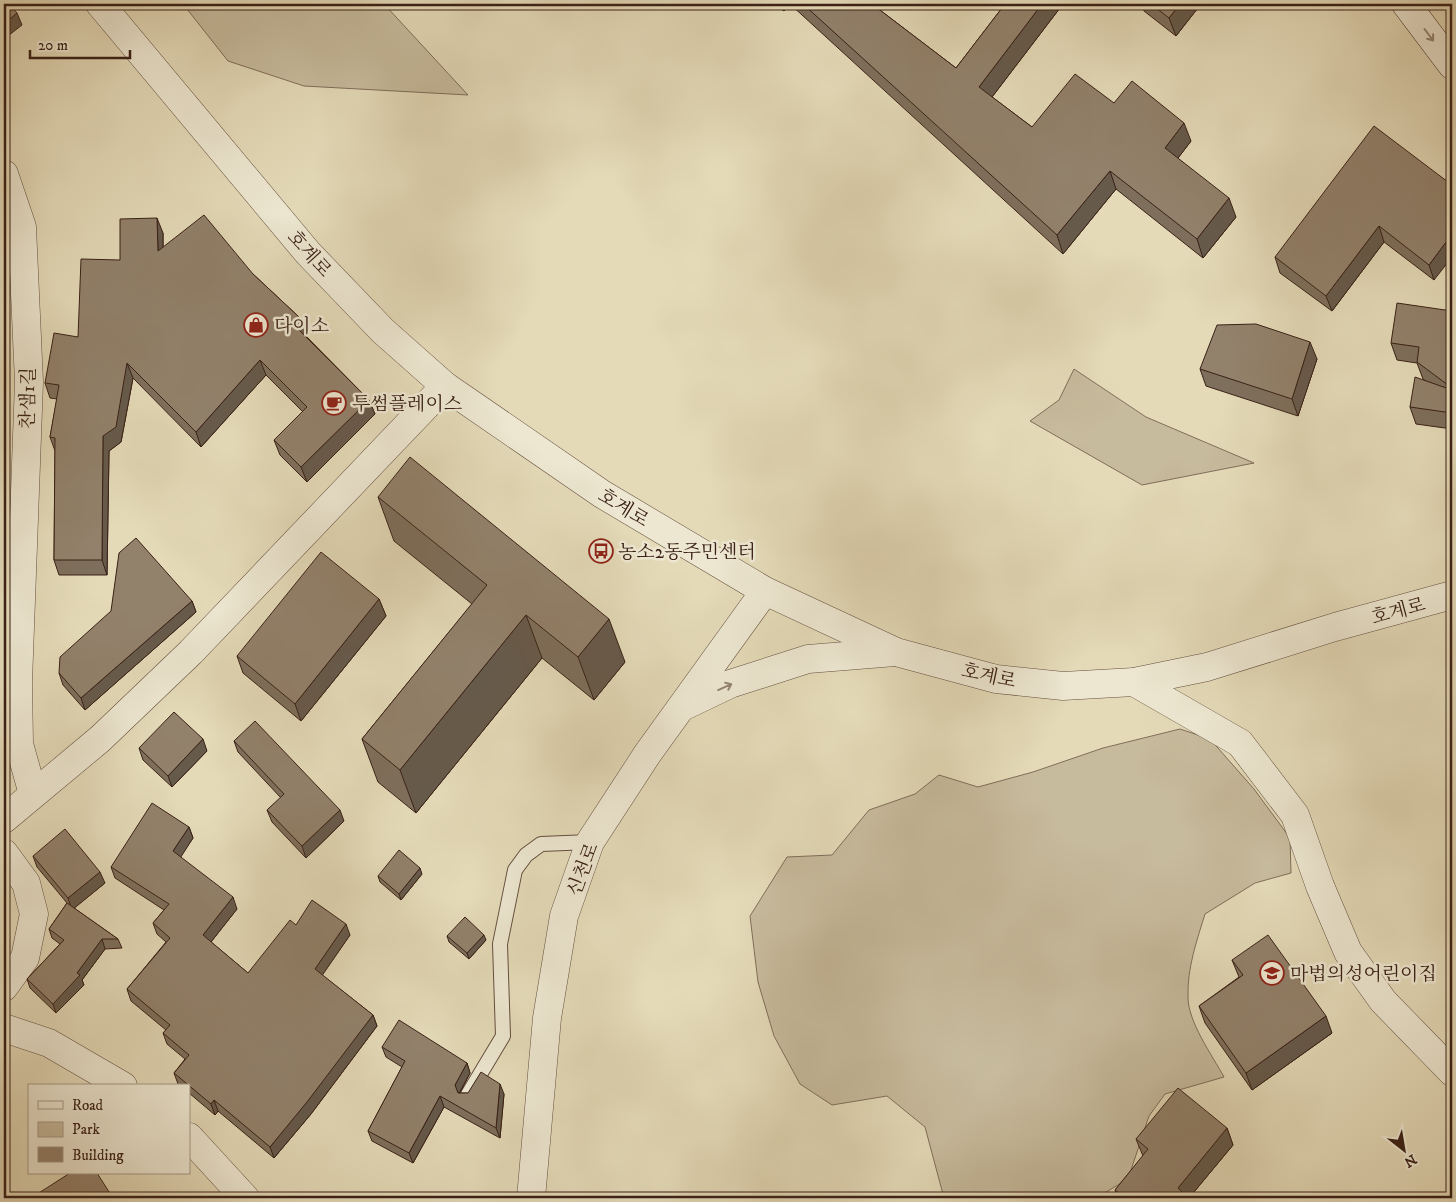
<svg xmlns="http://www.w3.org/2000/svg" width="1456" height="1202" font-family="'IM FELL DW Pica','Noto Serif KR',serif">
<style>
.green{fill:#c7bb9d;stroke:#806e5a}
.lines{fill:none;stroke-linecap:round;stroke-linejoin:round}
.service-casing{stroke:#644f3f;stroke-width:16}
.minor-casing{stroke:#644f3f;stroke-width:29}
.tertiary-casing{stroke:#644f3f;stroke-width:29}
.secondary-casing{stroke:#3a2117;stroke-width:29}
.service{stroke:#ede7d1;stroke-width:14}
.minor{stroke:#ede7d1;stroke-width:28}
.tertiary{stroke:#ede7d1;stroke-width:28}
.secondary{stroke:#ede7d1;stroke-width:28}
.wall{fill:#7e6f5c;stroke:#3a2117}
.shaded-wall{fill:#665a4b;stroke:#3a2117}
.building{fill:#92816b;stroke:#3a2117}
.oneway{stroke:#948474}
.labels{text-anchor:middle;stroke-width:5;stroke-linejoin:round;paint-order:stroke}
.street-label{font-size:19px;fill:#3a2117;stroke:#ede7d1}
.poi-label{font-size:19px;fill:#3a2117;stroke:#ede7d1;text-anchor:start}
</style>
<rect width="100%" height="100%" fill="#e4dab8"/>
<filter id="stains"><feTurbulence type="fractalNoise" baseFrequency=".004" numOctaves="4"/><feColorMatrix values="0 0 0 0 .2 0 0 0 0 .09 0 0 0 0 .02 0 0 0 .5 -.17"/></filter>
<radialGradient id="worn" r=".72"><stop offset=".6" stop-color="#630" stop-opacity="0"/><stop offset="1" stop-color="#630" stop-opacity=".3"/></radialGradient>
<g class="green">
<path d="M183,4H384L468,95L304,86L228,61Z"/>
<path d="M1074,369L1146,417L1254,463L1142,485L1030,421L1059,400Z"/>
<path d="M1180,729L1210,739L1254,789L1290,838L1291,873L1255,883L1205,914C1197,940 1187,968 1188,997C1188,1022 1212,1055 1224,1077L1165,1094L1149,1116L1128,1179L1096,1198H944L925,1127L887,1096L832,1105L800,1084L774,1036L758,982L750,916L787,857L832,855L869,810L915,794L939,775L978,787L1033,772L1103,748Z"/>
</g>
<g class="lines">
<g class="service-casing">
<path id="service" d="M467,1096L503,1036L500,944L515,870L526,855L541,844L590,842"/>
</g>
<g class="minor-casing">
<g id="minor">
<path d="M4,174L22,227L29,382L18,682L19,744L33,794"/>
<path d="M1134,682L1240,743L1295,815L1320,886L1348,952L1383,1001L1452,1072"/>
<path d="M4,819L100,739L191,652L445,386"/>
<path d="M4,853L26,883L34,914L25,958L4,987"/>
<path d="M4,1028L49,1043L123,1086"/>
<path d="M189,1137L245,1198"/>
</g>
</g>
<g class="tertiary-casing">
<g id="tertiary">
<path d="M100,4L308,253L383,331L445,386L602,494L765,591L896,652L996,679L1063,686L1134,682L1207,667L1335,627L1452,595"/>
<path d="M682,707L730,684L808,659L895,652"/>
<path d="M531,1198L547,1018L564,916L590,842L648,753L765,591"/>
</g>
</g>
<g class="secondary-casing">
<path id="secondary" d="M1406,4L1452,65"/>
</g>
<use href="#service" class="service"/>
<use href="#minor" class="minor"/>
<use href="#tertiary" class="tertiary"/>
<use href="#secondary" class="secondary"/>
</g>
<g class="wall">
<path d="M775,4H790L784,11Z"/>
<path d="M790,4H872L956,68L1005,4H1063L992,97L1032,127L1114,103L1191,141L1178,158L1236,217L1203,258L1116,189L1063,254Z"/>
<path d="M1141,4H1201L1176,36L1144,11Z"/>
<path d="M1452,185L1434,280L1384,242L1332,311L1280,273L1275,257Z"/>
<path d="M163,233V247L253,274L299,317L304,332L303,333L369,400L375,414L307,482L280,455L274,440L303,412L266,375L201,447L133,378L121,442L109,451L107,575H59L54,560L55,451L50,437L57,399L50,398L45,383L78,337L120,260Z"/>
<path d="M1452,311V429L1416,424L1410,407L1426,381L1423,379L1417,363L1397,360L1391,343Z"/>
<path d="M1317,359L1298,416L1206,386L1200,369Z"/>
<path d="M378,497L625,662L594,700L542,658L416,813L378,782L362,739L472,604L394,541Z"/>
<path d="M379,599L386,616L301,721L243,673L237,656Z"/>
<path d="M192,601L196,612L85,710L63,685L59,673Z"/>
<path d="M234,741L344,821L306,858L272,822L267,810L281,798L238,752Z"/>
<path d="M139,748L207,751L172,787L143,760Z"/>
<path d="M189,827L193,838L180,857L237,909L211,942L248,973L296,925L350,935L322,975L373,1015L377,1026L311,1114L274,1158L218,1111L215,1115L189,1093V1086H180L178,1084L174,1073L185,1059L167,1044L163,1033L166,1030L131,1001L127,989L166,942L157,934L153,923L164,910L115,878L111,867Z"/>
<path d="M33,856L105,883L74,908L118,939L122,948L105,949L82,980L84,985L56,1013L30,988L27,979L60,944L52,938L49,929L67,903L37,867Z"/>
<path d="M422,874L401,900L380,882L378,876Z"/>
<path d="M447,936L486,940L469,959L449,942Z"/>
<path d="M1232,960L1332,1033L1252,1090L1205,1023L1199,1006L1239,977Z"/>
<path d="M382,1047L467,1063L470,1073L460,1093L504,1094L500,1138L444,1107L413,1163L372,1141L368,1131L402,1067L386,1057Z"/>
<path d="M1227,1128L1233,1145L1189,1198H1118L1115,1190L1143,1156L1136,1139Z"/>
</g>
<g class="shaded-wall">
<path d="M782,4H790L784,11Z"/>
<path d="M1042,4H1063L986,105L979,87Z"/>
<path d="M1180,4H1201L1176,36L1169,18Z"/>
<path d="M17,13L22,25L4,39V24Z"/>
<path d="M1184,123L1191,141L1172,166L1165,148Z"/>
<path d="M1110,171L1116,189L1063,254L1057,235Z"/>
<path d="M1229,198L1236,217L1203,258L1197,239Z"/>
<path d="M157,218L163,233V266L158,251Z"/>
<path d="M1379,226L1384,242L1332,311L1326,296Z"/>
<path d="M1452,234V257L1434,280L1429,265Z"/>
<path d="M299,317L304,332L298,338L293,324Z"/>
<path d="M1310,342L1317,359L1298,416L1292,399Z"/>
<path d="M260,360L266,375L201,447L196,432Z"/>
<path d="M127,363L133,378L121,442L109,451L107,575L102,560L103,436Z"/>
<path d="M369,400L375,414L307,482L301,467Z"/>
<path d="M379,599L386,616L301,721L295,704Z"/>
<path d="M192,601L196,612L85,710L81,698Z"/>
<path d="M526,615L542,658L416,813L400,770Z"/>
<path d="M609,619L625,662L594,700L578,657Z"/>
<path d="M203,739L207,751L172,787L168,776Z"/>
<path d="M340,810L344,821L306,858L302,846Z"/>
<path d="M189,827L193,838L177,863L173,851Z"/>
<path d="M420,868L422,874L401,900L399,894Z"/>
<path d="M100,872L105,883L72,910L68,898Z"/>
<path d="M233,897L237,909L207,947L203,935Z"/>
<path d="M346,924L350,935L319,980L315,969Z"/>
<path d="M484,935L486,940L469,959L467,953Z"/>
<path d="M102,939L105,949L82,980L84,985L56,1013L53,1004L77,973Z"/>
<path d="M373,1015L377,1026L311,1114L274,1158L270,1147Z"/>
<path d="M1326,1016L1332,1033L1252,1090L1246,1073Z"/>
<path d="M467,1063L470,1073L458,1095L455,1085Z"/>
<path d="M500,1084L504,1094L500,1138L496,1128Z"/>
<path d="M440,1096L444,1107L413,1163L409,1153Z"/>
<path d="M214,1100L218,1111L215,1115L211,1104Z"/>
<path d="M1227,1128L1233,1145L1189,1198H1177L1178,1188Z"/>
<path d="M111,1195L113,1198H106Z"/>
</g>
<g class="building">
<path d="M4,4H9L17,13L4,24Z"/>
<path d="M803,4H872L956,68L1005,4H1042L979,87L1032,127L1075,74L1114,103L1132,81L1184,123L1165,148L1229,198L1197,239L1110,171L1057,235Z"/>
<path d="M1151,4H1180L1169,18Z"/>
<path d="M1374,126L1452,185V234L1429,265L1379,226L1326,296L1275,257Z"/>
<path d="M204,215L253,274L299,317L293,324L369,400L301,467L274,440L307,407L260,360L196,432L127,363L116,427L103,436L102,560H54L55,438L50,437L59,385L45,383L54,333L78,337L81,259L120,260V219L157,218L158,251Z"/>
<path d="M1397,303L1452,311V388L1417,362L1419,347L1391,343Z"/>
<path d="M1256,324L1310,342L1292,399L1200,369L1217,325Z"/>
<path d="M1415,377L1452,390V413L1410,407Z"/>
<path d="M410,457L609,619L578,657L526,615L400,770L362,739L487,585L378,497Z"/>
<path d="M136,538L192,601L81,698L59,673L60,657L111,611L119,553Z"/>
<path d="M321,552L379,599L295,704L237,656Z"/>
<path d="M174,712L203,739L168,776L139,748Z"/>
<path d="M255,721L340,810L302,846L267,810L284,794L234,741Z"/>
<path d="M152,803L189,827L173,851L233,897L203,935L248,973L290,920L296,925L312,900L346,924L315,969L373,1015L307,1102L270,1147L214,1100L211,1104L174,1073L189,1055L163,1033L170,1025L127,989L170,938L153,923L169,904L111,867Z"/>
<path d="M65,829L100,872L68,898L33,856Z"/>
<path d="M399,850L420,868L399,894L378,876Z"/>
<path d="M67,903L118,939H102L77,973L80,975L53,1004L27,979L64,940L49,929Z"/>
<path d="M465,917L484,935L467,953L447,936Z"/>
<path d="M1268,935L1326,1016L1246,1073L1199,1006L1243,975L1232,960Z"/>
<path d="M399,1020L467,1063L455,1085L458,1093H468L481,1072L500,1084L496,1128L440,1096L409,1153L368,1131L405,1061L382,1047Z"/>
<path d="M1178,1088L1227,1128L1178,1188L1182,1192L1177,1198H1125L1115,1190L1148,1149L1136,1139Z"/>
<path d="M70,1173H97L111,1195L106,1198H31Z"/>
</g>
<defs><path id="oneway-shaft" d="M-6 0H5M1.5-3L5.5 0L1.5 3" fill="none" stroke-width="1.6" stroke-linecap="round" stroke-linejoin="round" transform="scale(1.25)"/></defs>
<g class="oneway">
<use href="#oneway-shaft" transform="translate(1429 35) rotate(53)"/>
<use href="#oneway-shaft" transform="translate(725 687) rotate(-24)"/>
</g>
<defs>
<g id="shop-ring" transform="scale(1.25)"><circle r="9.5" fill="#ede7d1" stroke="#8f2418" stroke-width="1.5"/><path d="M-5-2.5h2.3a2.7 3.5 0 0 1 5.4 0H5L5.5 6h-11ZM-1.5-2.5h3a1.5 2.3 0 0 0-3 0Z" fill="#8f2418"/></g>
<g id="cafe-ring" transform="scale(1.25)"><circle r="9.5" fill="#ede7d1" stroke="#8f2418" stroke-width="1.5"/><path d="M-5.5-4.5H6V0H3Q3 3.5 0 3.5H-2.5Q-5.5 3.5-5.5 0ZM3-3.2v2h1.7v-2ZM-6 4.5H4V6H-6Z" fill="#8f2418"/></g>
<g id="bus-ring" transform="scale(1.25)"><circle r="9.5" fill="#ede7d1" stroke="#8f2418" stroke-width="1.5"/><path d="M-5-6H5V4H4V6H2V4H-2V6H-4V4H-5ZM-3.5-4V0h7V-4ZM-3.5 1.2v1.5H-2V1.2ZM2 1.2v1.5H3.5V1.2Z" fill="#8f2418"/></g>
<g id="school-ring" transform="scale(1.25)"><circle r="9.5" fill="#ede7d1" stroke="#8f2418" stroke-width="1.5"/><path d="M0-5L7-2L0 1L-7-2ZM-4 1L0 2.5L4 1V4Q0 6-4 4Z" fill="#8f2418"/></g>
</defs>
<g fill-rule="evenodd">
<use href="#shop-ring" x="256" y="325"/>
<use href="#cafe-ring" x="334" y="403"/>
<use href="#bus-ring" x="601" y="551"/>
<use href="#school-ring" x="1272" y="973"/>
</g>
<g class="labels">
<g class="street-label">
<text transform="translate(310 253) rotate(48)" y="7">호계로</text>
<text transform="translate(27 398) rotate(-89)" y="7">찬샘1길</text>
<text transform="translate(624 507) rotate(31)" y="7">호계로</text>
<text transform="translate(1398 610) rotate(-15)" y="7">호계로</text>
<text transform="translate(989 675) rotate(12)" y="7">호계로</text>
<text transform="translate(582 869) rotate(-69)" y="7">신천로</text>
</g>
<g class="poi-label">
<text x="274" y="332">다이소</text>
<text x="352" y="410">투썸플레이스</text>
<text x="618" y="558">농소2동주민센터</text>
<text x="1290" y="980">마법의성어린이집</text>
</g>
</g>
<rect width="1456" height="1202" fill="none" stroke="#e4dab8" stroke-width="20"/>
<rect x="5" y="5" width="1446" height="1192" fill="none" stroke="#3a2117" stroke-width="2.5"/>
<rect x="10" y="10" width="1436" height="1182" fill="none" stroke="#3a2117"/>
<rect x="28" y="1084" width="162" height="90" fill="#ede7d1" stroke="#a59887"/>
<rect x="38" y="1101" width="25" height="8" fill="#ede7d1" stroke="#a59887"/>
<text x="72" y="1110" font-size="15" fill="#3a2117">Road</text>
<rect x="38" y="1122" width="25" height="15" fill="#c7bb9d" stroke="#a59887"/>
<text x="72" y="1134" font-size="15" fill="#3a2117">Park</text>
<rect x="38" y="1147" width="25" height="15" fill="#92816b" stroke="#a59887"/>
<text x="72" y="1160" font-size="15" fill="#3a2117">Building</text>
<g transform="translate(1404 1150) rotate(149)" stroke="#ede7d1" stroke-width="4" paint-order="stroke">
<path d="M0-4L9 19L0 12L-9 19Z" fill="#3a2117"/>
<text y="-8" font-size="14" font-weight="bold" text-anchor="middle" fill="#3a2117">N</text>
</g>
<path d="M30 50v8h100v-8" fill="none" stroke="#3a2117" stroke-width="2.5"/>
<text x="38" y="50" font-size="15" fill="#3a2117" stroke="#ede7d1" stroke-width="4" paint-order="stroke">20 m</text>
<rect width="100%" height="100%" filter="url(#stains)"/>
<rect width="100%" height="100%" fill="url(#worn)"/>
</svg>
